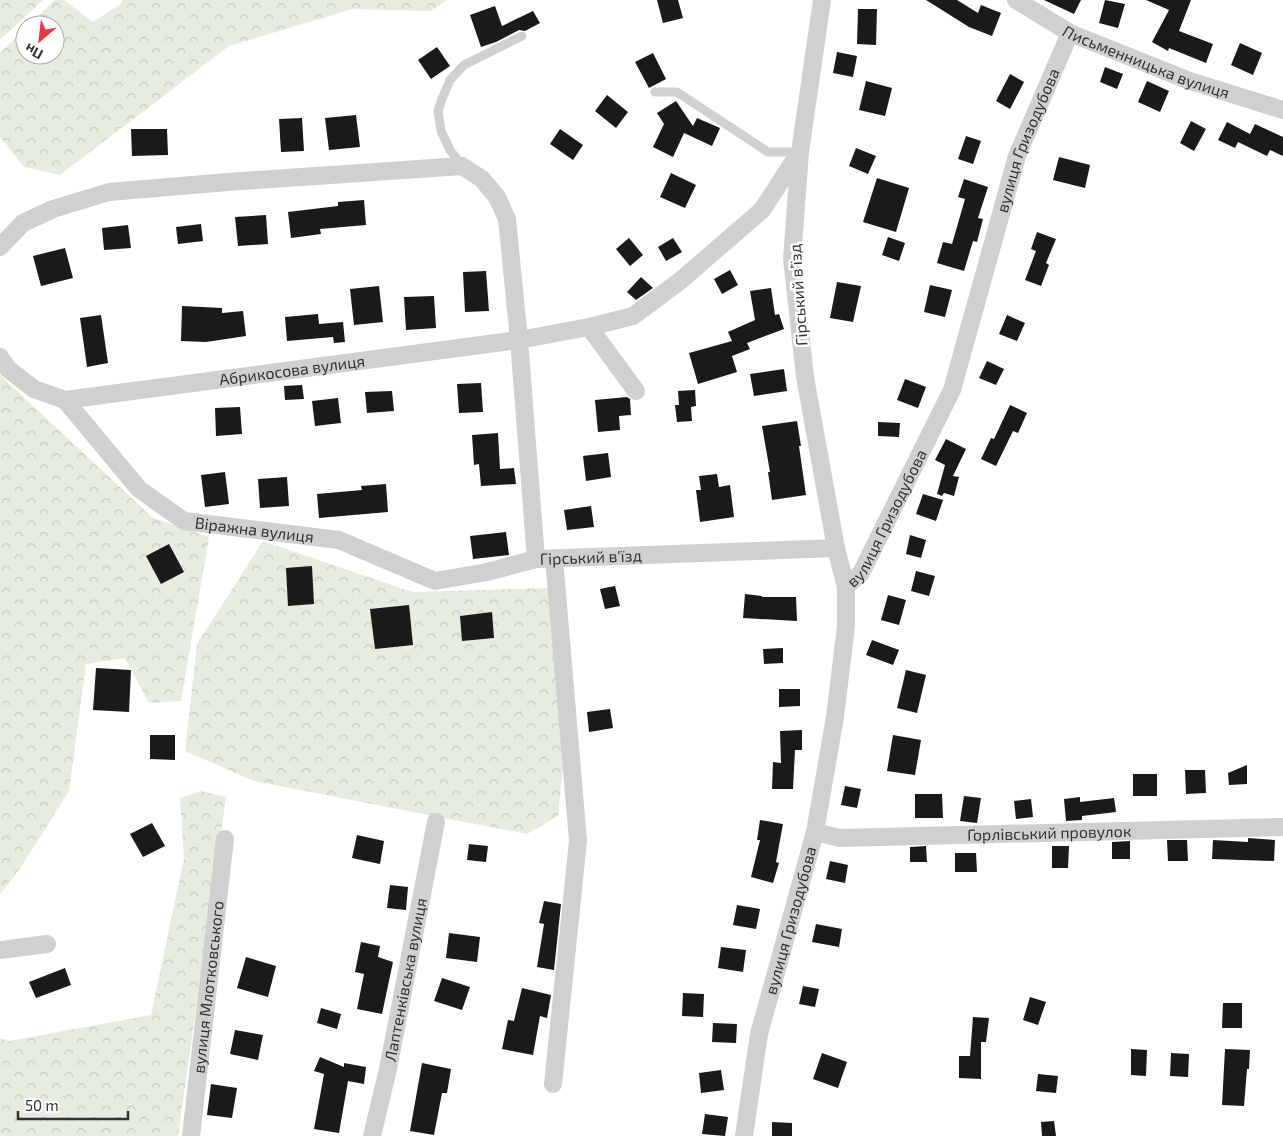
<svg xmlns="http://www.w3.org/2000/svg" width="1283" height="1136" font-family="'Exo 2',sans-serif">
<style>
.forest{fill:url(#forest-crowns)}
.building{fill:#1a1a1a}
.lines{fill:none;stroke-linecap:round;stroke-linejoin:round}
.lane{stroke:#d0d0d0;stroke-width:9}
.street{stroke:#d0d0d0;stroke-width:18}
.labels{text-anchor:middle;stroke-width:5;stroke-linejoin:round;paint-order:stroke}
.street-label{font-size:16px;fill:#333;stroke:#fff}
</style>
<defs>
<pattern id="forest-crowns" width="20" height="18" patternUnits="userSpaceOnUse" patternTransform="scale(1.25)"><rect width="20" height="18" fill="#e6ecdf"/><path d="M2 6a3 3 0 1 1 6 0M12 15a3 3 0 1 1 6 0" fill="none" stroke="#c6cbc0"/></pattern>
</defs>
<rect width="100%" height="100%" fill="#fff"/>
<g class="forest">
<path d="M0,0H43L0,40Z"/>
<path d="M55,0H64L93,22L122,3V0H447L430,11L352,9L229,46L60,175L24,167L0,137V53L25,29V55H55V25H29Z"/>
<path d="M0,375L153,518L209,537L181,701L149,703L125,658L86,664L69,791L19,870L0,894Z"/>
<path d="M263,541L412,592L551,588L569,708L558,816L527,834L254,781L185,751L197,644Z"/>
<path d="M201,791L226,797L178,1136H0V1038L9,1041L151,1015L184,859L180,798Z"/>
</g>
<g class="building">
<path d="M657,0H678L683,18L663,23Z"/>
<path d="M926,0H957L978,13L981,5L1001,13L992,36L969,27Z"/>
<path d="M1044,0H1081L1074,14Z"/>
<path d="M1105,0L1125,4L1118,28L1099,23Z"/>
<path d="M1146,0H1191L1179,31L1213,44L1206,63L1169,48L1168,51L1152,42L1169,10Z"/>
<path d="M495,6L502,26L533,11L540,23L525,31L519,30L496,42L481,47L470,15Z"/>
<path d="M858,9H877L876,45L857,44Z"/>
<path d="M1240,43L1262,53L1253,75L1231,65Z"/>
<path d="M437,47L450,66L431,79L418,60Z"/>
<path d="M837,52L857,56L853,77L833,73Z"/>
<path d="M653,53L666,79L649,88L635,62Z"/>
<path d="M1105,67L1123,74L1117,89L1100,82Z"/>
<path d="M1010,74L1024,82L1010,109L996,101Z"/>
<path d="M866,81L892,88L885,116L859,110Z"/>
<path d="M1147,81L1169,91L1160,112L1138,102Z"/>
<path d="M607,95L628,112L616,128L595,111Z"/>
<path d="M676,101L693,126L697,118L720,128L712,146L684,133L673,157L653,147L664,124L657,113Z"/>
<path d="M356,115L360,147L329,150L325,118Z"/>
<path d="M302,118L304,151L281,152L279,119Z"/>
<path d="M1191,121L1206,129L1194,151L1180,143Z"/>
<path d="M1227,122L1250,134L1255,124L1283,137V156L1270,150L1267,156L1238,142L1235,148L1218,140Z"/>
<path d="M131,129H167L168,155L132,156Z"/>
<path d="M560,129L583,145L573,160L550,144Z"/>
<path d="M966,136L981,141L973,164L958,159Z"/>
<path d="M856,148L876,156L868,174L849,166Z"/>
<path d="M1059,157L1090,165L1085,188L1053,180Z"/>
<path d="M671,173L696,185L685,208L660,197Z"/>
<path d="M877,178L909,188L896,232L863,222Z"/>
<path d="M964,179L988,187L978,218L983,219L977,242L973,241L964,271L937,263L943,242L952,244L965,199L958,197Z"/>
<path d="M364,200L366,225L320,229L321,234L291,238L288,212L338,206V202Z"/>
<path d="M266,215L268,244L238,246L235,217Z"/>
<path d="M201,224L203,241L178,244L176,227Z"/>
<path d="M128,225L131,248L104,250L102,228Z"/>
<path d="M1037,232L1056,239L1046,263L1049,265L1041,286L1025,280L1036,251L1031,249Z"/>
<path d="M888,237L905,243L899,261L882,255Z"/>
<path d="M629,238L643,255L630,266L616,249Z"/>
<path d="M673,238L682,252L666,261L658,247Z"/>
<path d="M65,248L73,278L41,286L33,256Z"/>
<path d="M730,270L738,285L722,294L714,279Z"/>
<path d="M486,271L489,311L465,312L463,272Z"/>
<path d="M641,277L653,288L636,300L627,292Z"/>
<path d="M837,282L861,286L853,322L830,318Z"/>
<path d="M930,285L952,290L945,317L924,312Z"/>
<path d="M379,286L383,322L354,325L350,289Z"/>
<path d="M771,288L775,315L779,314L784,329L747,343L750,349L732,356L737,372L698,384L689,353L732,341L728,332L755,320L750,291Z"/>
<path d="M434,296L436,328L406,330L404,297Z"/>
<path d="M182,306L222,308V313L243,311L246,336L206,342L181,341Z"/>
<path d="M318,314L319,324L343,322L345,342L334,343L333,337L287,341L285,317Z"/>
<path d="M101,315L108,363L87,367L80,318Z"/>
<path d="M1007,315L1025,323L1017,341L999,334Z"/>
<path d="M987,361L1004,369L996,385L979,378Z"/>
<path d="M784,369L787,391L754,396L750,374Z"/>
<path d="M905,379L926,387L918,408L897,400Z"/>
<path d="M481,383L483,412L459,413L457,384Z"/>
<path d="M302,385L304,399L285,400L284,386Z"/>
<path d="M695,390L696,406L691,407L692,421L677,422L675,405H679L678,391Z"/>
<path d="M392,391L394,411L367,413L365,392Z"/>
<path d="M627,397L630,399L631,415L619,416L620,430L598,432L595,400Z"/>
<path d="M338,398L341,423L315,426L312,401Z"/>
<path d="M1010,405L1027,413L1018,433L1013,431L996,466L981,459L991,438L994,439Z"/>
<path d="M240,407L242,434L216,436L215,408Z"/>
<path d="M797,421L801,446H799L806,495L772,500L768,472H770L762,426Z"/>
<path d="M878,422L900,423L899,437L878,436Z"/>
<path d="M498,433L500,469L514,468L516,484L481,486L479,464L474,465L472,435Z"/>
<path d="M946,439L966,449L953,476L959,477L954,496L944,493L942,496L937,494L945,465L935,460Z"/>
<path d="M608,453L611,477L586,481L583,456Z"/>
<path d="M225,472L229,504L205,507L201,475Z"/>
<path d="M717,474L719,487L730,485L734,517L700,522L696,490H701L699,476Z"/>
<path d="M287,477L289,506L260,508L258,479Z"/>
<path d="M386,484L388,512L319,518L317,494L362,490L361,486Z"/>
<path d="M923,494L943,500L936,521L916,514Z"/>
<path d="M591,506L594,527L567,530L564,510Z"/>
<path d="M506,532L509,555L473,559L470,536Z"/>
<path d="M910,535L926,540L921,558L906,554Z"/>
<path d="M169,544L184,572L161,584L146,556Z"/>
<path d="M312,566L314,604L288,606L286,568Z"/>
<path d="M916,571L935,576L929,596L911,591Z"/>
<path d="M615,586L620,606L605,609L600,589Z"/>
<path d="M745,594L762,596V597H796L797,621L743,618Z"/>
<path d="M888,595L906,600L899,625L881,620Z"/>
<path d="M409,605L413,645L375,649L370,609Z"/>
<path d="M492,612L494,638L462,641L460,616Z"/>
<path d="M872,640L899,650L893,665L866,655Z"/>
<path d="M783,648V663L764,664L763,649Z"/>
<path d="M96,668L131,670L129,712L93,710Z"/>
<path d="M906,670L926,675L917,713L897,708Z"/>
<path d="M779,689H800V706L779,707Z"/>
<path d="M610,709L613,728L589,732L587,712Z"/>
<path d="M802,730V750H795L793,789H772L773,762L781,763L780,731Z"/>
<path d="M150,735H175V760L150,759Z"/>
<path d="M893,735L921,740L915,775L887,771Z"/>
<path d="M1247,765V784L1229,785L1228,773Z"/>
<path d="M1185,770H1205L1206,793L1186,794Z"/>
<rect x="1133" y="774" width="24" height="22"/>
<path d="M845,786L861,789L857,808L841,805Z"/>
<path d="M915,794H942L943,818H915Z"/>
<path d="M964,796L981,798L977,823L960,821Z"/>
<path d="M1080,797V802L1114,798L1116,812L1082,816V820L1066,821L1064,799Z"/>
<path d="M1031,799L1033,817L1016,819L1014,801Z"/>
<path d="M760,820L783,824L776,862L779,863L773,883L751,877L760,840H757Z"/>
<path d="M152,823L165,846L143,857L130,834Z"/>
<path d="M357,835L384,841L380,864L352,858Z"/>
<path d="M1248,838L1275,840L1274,861L1212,859L1213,840L1248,842Z"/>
<path d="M1167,840H1187L1188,861H1168Z"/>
<path d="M1130,841V859H1112V842Z"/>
<path d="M469,844L488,846L486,862L467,860Z"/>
<path d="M926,846L927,862H910V847Z"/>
<path d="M1052,846H1069L1068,868H1052Z"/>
<path d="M955,853H976L977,872H955Z"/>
<path d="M830,861L848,865L845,883L826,879Z"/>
<path d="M390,885L408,887L406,910L387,908Z"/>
<path d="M544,901L561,904L554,970L537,967L544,924L539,923Z"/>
<path d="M737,905L760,909L756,929L733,925Z"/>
<path d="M816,924L842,929L839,947L812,942Z"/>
<path d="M449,933L480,937L477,962L446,958Z"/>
<path d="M361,942L380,946L378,957L393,962L382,1014L357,1009L364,974L355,972Z"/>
<path d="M721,947L746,950L743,972L718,968Z"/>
<path d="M246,957L276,966L268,997L237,988Z"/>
<path d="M65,968L71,985L36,998L29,982Z"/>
<path d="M442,978L470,987L462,1010L434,1001Z"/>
<path d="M803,986L819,989L815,1007L799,1004Z"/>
<path d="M522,988L551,995L547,1018L540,1016L533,1055L502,1049L508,1020L514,1021Z"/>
<path d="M683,993L704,994L703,1017L682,1016Z"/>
<path d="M1030,997L1046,1002L1038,1025L1023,1020Z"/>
<path d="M1223,1003H1242V1028H1222Z"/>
<path d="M321,1008L341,1014L337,1029L317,1023Z"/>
<path d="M973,1017L989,1018L986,1042H981V1079L959,1078V1056H970Z"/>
<path d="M713,1023L737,1024L736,1043L712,1042Z"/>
<path d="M235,1030L263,1035L258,1060L230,1054Z"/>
<path d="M1131,1049L1147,1050L1146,1076L1131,1075Z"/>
<path d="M1225,1049L1250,1050L1249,1069H1247L1244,1106L1222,1105Z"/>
<path d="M822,1053L847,1062L838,1088L813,1079Z"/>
<path d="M1171,1053L1189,1054L1188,1077L1170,1076Z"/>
<path d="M320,1057L344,1067V1063L366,1067L364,1084L348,1081L339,1133L314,1129L324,1074L314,1071Z"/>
<path d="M422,1063L451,1069L447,1093H442L434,1135L410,1131Z"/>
<path d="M721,1070L724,1090L701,1093L699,1073Z"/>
<path d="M1038,1074L1058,1076L1056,1093L1036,1091Z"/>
<path d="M211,1084L237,1088L232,1118L207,1115Z"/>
<path d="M705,1114L728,1117L725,1136L702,1134Z"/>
<path d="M1054,1121L1056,1136H1042L1041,1122Z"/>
<path d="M772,1122L792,1123V1136H772Z"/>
</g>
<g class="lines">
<g class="lane">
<path d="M655,92H677L768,152H800"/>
<path d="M462,166L450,150L441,131L438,111L442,99L450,80L464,65L522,36"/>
</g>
<g class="street">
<path id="s1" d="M1016,0L1070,33L1190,81L1283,110"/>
<path d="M0,247L23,223L53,209L109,192L228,182L462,166L482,179L497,197L507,219L519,340L536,559"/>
<path d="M589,327L636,391"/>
<path id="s2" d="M0,357L8,369L34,389L65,400L139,489L184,521L339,540L435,581L487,572L536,559L836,548"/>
<path id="s3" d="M65,400L519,340L589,327L633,316L680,281L762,210L799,153"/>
<path id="s4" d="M846,587L861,573L952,390L1017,156L1070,33"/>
<path id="s5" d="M815,832L840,838L1283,827"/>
<path d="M0,950L47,944"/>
<path d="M553,1084L578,841L554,558"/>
<path id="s6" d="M191,1136L225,839"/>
<path id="s7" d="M372,1136L388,1069L436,822"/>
<path id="s8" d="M744,1136L759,1034L815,832L835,717L846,626V587L836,548L805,377L792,259L800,152L822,0"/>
</g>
</g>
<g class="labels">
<g class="street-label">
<text dy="6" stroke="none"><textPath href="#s1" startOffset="145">Письменницька вулиця</textPath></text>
<text dy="6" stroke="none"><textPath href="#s4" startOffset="486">вулиця Гризодубова</textPath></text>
<text transform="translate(798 295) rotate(-94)" y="6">Гірський в’їзд</text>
<text dy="6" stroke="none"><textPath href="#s3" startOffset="229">Абрикосова вулиця</textPath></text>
<text dy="6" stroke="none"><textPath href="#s4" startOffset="81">вулиця Гризодубова</textPath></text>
<text dy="6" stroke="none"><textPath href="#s2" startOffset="322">Віражна вулиця</textPath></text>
<text dy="6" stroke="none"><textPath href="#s2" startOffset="670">Гірський в'їзд</textPath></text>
<text dy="6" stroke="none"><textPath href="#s5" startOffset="235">Горлівський провулок</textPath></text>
<text dy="6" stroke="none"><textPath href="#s8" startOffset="221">вулиця Гризодубова</textPath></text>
<text dy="6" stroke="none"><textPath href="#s7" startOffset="160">Лаптенківська вулиця</textPath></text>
<text dy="6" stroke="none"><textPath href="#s6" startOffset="150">вулиця Млотковського</textPath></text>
</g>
</g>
<g transform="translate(40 40) rotate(208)"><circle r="24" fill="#ffffff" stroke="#adadad"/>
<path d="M0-4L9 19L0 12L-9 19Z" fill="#e63946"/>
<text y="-8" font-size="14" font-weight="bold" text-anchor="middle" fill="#333333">Пн</text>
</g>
<path d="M18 1111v8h110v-8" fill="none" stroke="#333333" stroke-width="2.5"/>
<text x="25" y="1111" font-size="15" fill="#333333" stroke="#ffffff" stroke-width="4" paint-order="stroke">50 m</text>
</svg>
